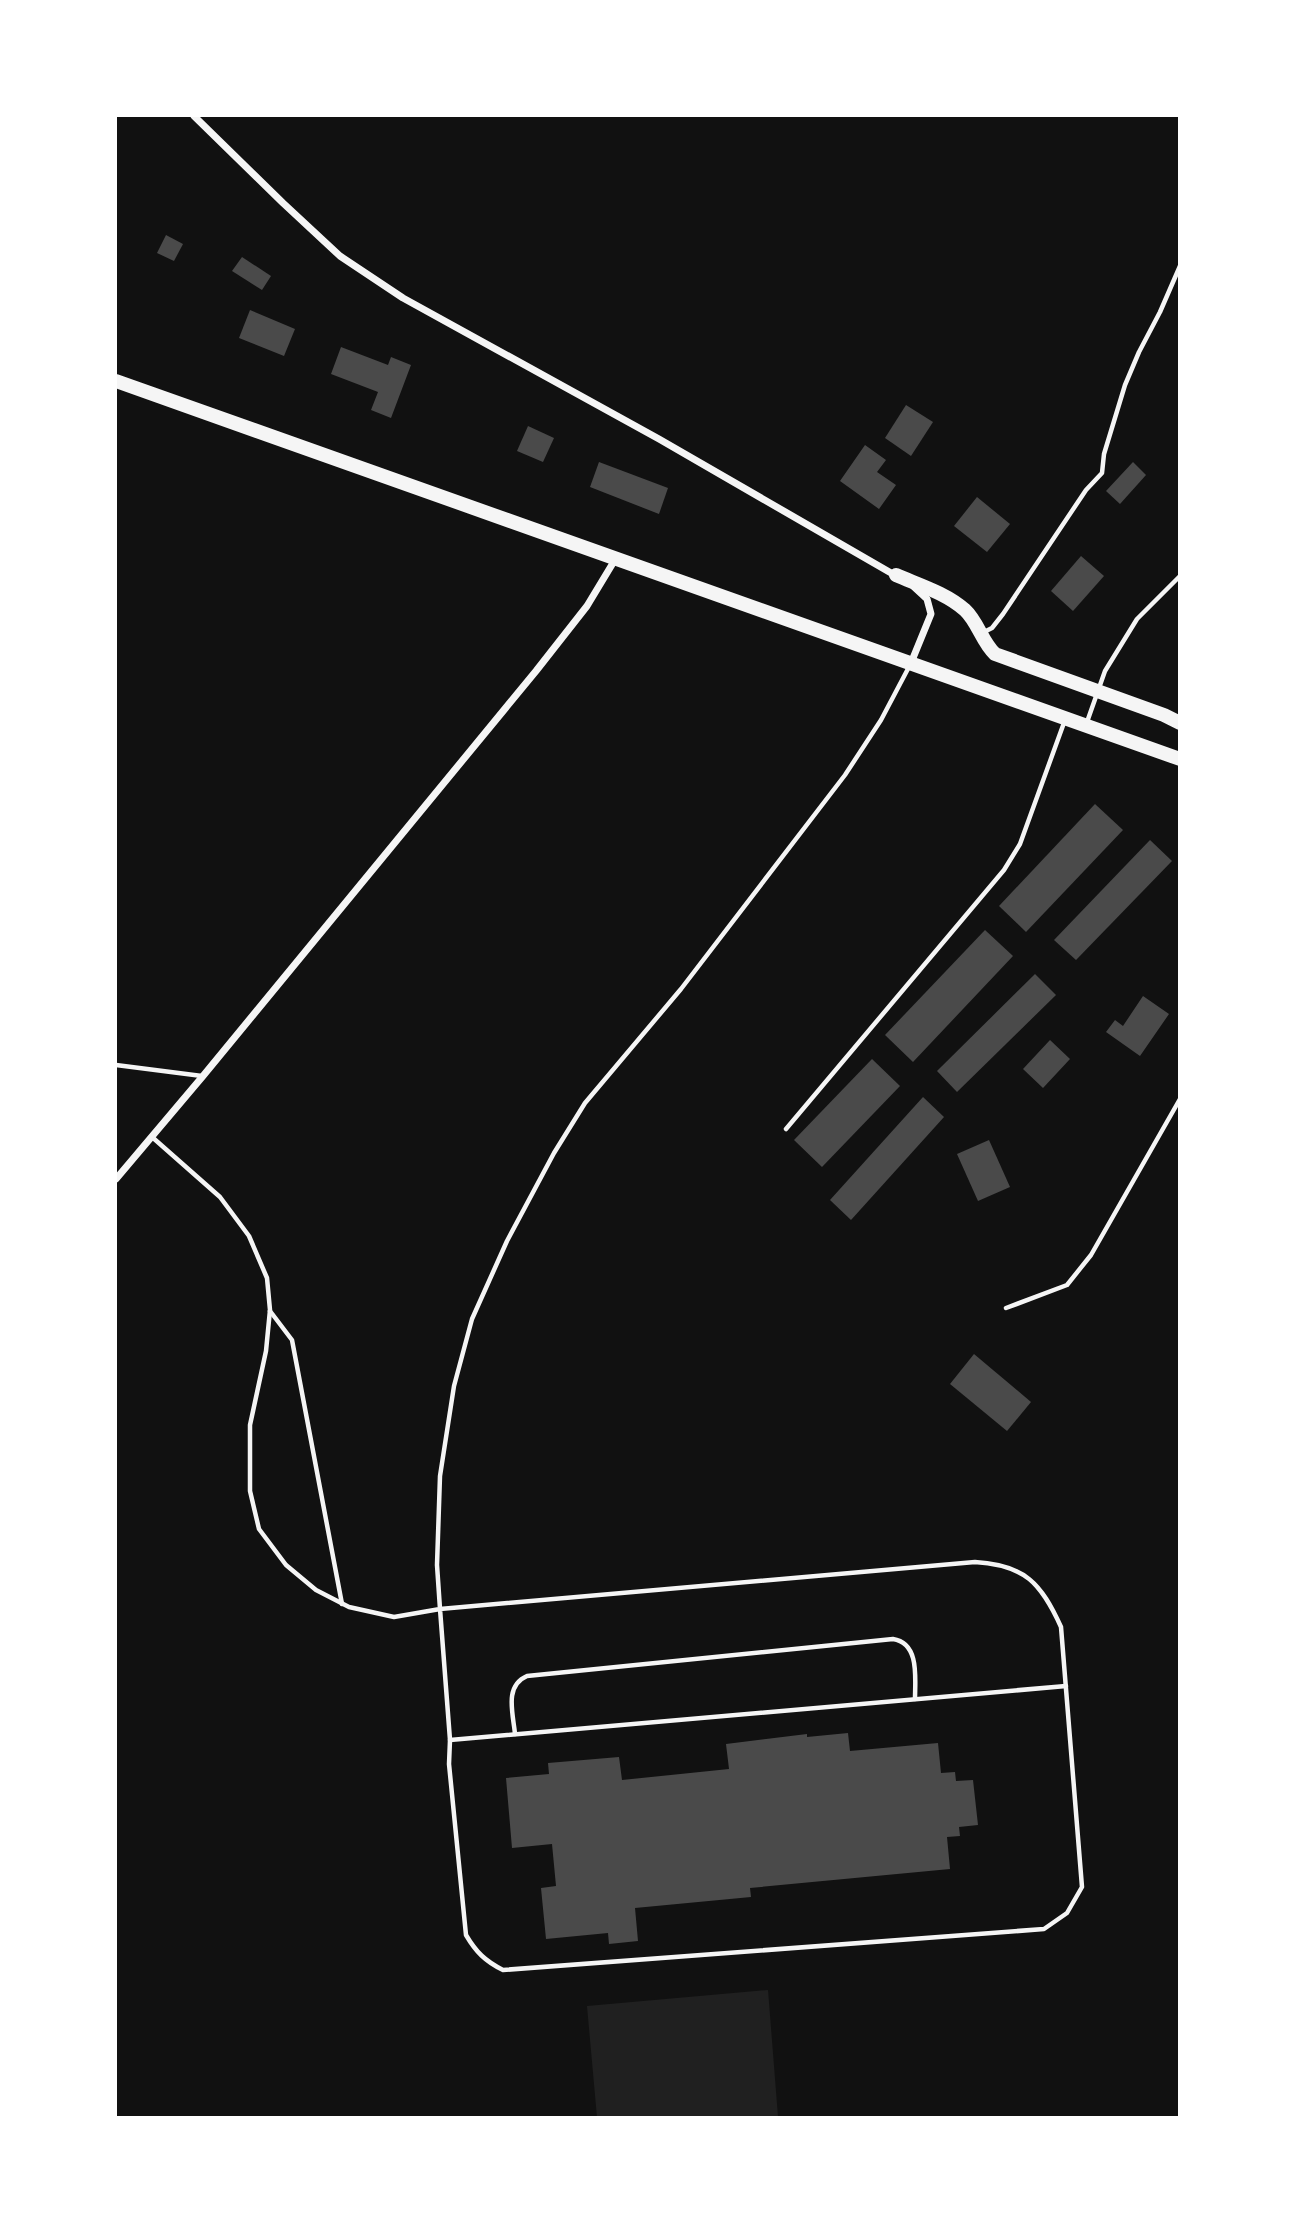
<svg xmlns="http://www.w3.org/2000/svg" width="1295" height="2233" font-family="'Source Sans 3',sans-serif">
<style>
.green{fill:#202020}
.building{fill:#4a4a4a}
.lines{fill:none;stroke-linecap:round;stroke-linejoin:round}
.service{stroke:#f5f5f5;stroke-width:4.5}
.minor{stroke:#f5f5f5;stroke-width:7}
.primary{stroke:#f5f5f5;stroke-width:14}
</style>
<rect width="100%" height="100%" fill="#111"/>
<path class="green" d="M768,1990L778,2117H597L587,2006Z"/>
<g class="building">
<path d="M166,235L183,244L174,261L157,253Z"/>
<path d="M242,257L271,276L262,290L232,271Z"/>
<path d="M250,310L295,329L284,356L239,338Z"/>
<path d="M341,347L388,365L391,357L411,365L391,418L371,410L378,392L331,374Z"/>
<path d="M906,405L933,422L911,456L885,438Z"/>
<path d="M528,426L554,438L543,462L517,451Z"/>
<path d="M865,445L886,460L877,472L896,485L879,509L840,481Z"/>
<path d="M599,462L668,488L659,514L590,487Z"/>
<path d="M1133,462L1146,475L1120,504L1106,491Z"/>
<path d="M977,497L1010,524L987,552L954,526Z"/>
<path d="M1081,556L1104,576L1073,611L1051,591Z"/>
<path d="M1095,804L1123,830L1026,932L999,906Z"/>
<path d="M1150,840L1172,861L1076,960L1054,940Z"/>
<path d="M985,930L1013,956L913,1062L885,1035Z"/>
<path d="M1035,974L1056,995L957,1092L937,1071Z"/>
<path d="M1143,996L1169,1014L1140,1056L1106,1032L1115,1020L1123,1026Z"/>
<path d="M1050,1040L1070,1059L1043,1088L1023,1069Z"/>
<path d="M872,1059L900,1086L822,1167L794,1140Z"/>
<path d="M923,1097L944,1117L851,1220L830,1200Z"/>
<path d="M989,1140L1010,1187L978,1201L957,1154Z"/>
<path d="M974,1354L1031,1402L1007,1431L950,1384Z"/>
<path d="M848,1733L850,1751L938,1743L941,1773L955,1772L956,1781L973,1780L978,1825L959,1827L960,1836L947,1837L950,1869L750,1888L751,1897L635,1908L638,1941L609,1944L608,1933L546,1939L541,1888L556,1886L552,1844L512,1848L506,1778L549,1774L548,1763L619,1757L622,1780L729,1769L726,1744L807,1734V1737Z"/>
</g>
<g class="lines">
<g class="service">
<path d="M984,632L992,628L1003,614L1086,490L1102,473L1104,454L1125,385L1139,352L1160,312L1180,266"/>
<path d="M1087,722L1105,671L1137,619L1180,576"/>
<path d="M116,1065L202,1076"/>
<path d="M786,1129L1004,870L1020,844L1065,720"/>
<path d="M152,1137L220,1197L249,1236L267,1278L270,1310L266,1351L250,1425V1491L259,1529L286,1565L316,1590L349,1607L394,1617L440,1609L437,1565L440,1476L454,1386L472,1319L507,1241L554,1153L585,1103L681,989L845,775L881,720L910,665"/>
<path d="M1006,1308L1067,1285L1091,1255L1180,1099"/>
<path d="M270,1311L292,1340L342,1604"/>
<path d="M975,1562C1025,1565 1041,1583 1061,1627L1082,1887L1067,1913L1044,1929L503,1970C485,1961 476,1952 466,1935L449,1764L450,1740L440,1609Z"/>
<path d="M515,1734C513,1713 504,1686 527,1676L893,1639C920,1643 915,1679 915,1699"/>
<path d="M450,1740L1066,1686"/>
</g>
<g class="minor">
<path d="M194,116L283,203L340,256L403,298L659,439L898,577"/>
<path d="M911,663L931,614L927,599L914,587"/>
<path d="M116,1179L203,1076L536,671L587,606L616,558"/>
</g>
<g class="primary">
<path d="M116,381L1180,759"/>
<path d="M896,575C919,585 946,593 965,610C978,622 982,642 995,654L1164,715L1180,723"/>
</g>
</g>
<rect width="1295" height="2233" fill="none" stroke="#ffffff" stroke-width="234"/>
</svg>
